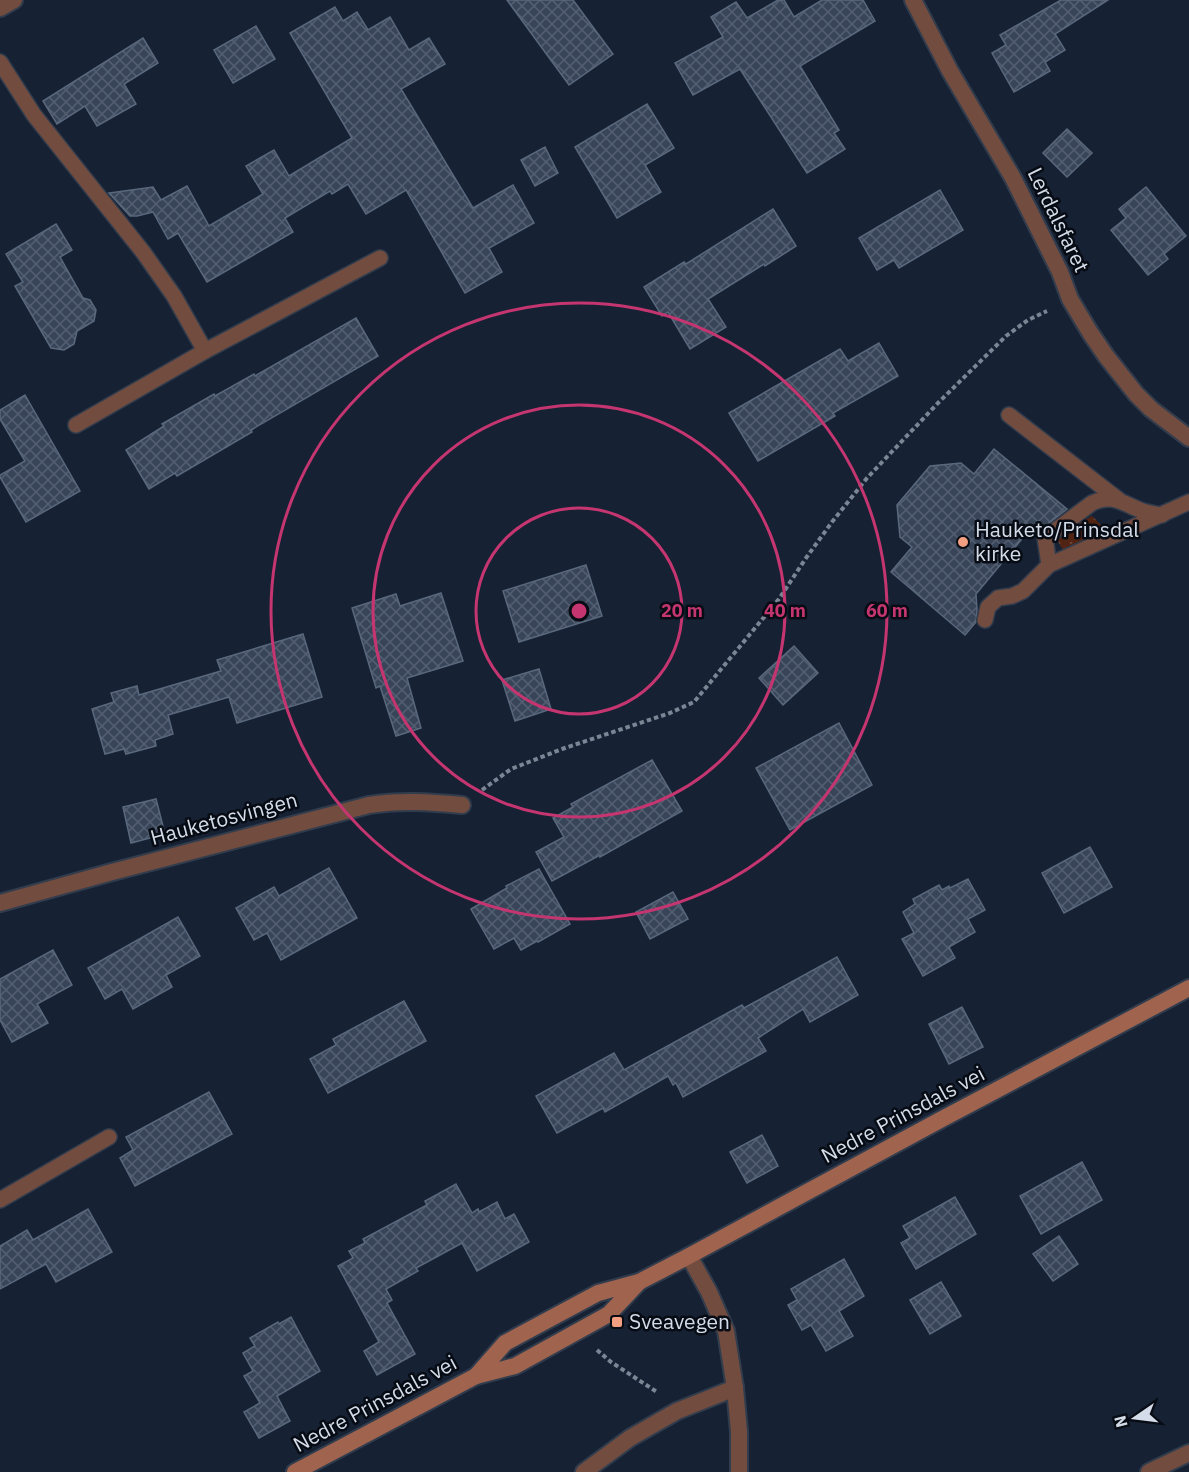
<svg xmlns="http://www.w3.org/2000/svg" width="1189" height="1472" font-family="'IBM Plex Sans',sans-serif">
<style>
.grass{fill:url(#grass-dots)}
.building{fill:url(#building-cross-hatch);stroke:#5a687e;stroke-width:1.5}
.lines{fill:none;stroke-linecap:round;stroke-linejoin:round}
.service-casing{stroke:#313c4d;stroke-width:18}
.minor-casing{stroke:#313c4d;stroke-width:20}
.secondary-casing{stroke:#313c4d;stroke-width:20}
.path{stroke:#7b8594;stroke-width:4;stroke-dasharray:4.5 3;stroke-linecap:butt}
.service{stroke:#724c3f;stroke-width:15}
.minor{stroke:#724c3f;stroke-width:16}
.secondary{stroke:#9f634e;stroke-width:16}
.ring{fill:none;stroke:#c53570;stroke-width:3}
.poi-dot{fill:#f3a082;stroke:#070b13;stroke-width:2}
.labels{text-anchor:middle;stroke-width:5;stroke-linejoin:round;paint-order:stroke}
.street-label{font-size:21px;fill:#d4dce9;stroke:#070b13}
.poi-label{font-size:21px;fill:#d4dce9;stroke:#070b13;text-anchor:start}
.centre{fill:#c53570;stroke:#070b13;stroke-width:3}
.ring-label{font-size:18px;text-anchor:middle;font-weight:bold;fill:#c53570;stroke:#070b13;stroke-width:5;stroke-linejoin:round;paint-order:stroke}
</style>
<defs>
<pattern id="grass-dots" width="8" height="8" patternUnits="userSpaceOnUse" patternTransform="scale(1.5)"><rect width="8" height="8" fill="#512312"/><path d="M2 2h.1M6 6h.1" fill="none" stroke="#694234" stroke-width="1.8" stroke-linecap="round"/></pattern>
<pattern id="building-cross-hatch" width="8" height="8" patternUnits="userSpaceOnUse" patternTransform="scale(1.5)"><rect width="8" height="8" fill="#384559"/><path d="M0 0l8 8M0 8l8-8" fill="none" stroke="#545f71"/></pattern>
</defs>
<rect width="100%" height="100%" fill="#162234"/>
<path class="grass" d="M1092,516L1105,529L1064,552L1055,536Z"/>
<g class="building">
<path d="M507,0H573L613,54L569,85Z"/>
<path d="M778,0H784L794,17L822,0H863L875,21L800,66L839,130L834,133L845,149L807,173L740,69L693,95L675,63L723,37L711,17L736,2L747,18Z"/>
<path d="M1061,0H1108L1055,34L1065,50L1045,62L1050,71L1014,92L992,53L1006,45L1000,35Z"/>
<path d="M335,7L343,21L357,12L368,30L390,17L409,50L429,38L445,64L401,89L473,208L513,185L534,223L489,248L502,272L465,293L406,190L366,214L348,184L332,194L330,191L285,218L293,232L207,282L178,233L168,239L153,212L137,216H130L109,193L153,187L161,200L187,186L209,226L263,194L246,166L274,150L289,176L352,138L290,33Z"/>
<path d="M256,26L275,59L233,83L214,50Z"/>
<path d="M143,38L158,63L124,84L136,104L97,126L85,106L57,124L43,101Z"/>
<path d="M647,104L674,148L645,165L661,192L617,218L575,147Z"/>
<path d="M1067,129L1092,153L1067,177L1043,153Z"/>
<path d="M545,147L558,173L535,186L521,160Z"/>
<path d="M1146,187L1186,236L1164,254L1168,259L1148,275L1111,230L1126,218L1119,209Z"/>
<path d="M940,190L963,230L899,268L894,260L877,270L859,238Z"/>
<path d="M773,209L796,246L765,266L764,264L708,299L726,327L690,349L668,312L662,316L644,287L684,262L686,264Z"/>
<path d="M56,224L72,250L60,257L83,298L90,300L96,310L94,321L77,331L74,344L64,350L51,348L15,286L23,282L6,254Z"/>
<path d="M356,318L378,356L251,430L252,432L177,476L175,473L149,489L126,450L164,426L162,424L214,394L215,396L254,374L255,376Z"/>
<path d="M879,343L898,376L833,413L835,416L758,461L729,413L840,349L848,361Z"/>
<path d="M25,395L80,491L26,522L0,477V475L25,461L0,419V410Z"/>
<path d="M994,449L1067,509L1044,527L1031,528L976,594L977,610L976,622L965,635L891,572L912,547L900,537L897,505L930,466L961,463L974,474Z"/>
<path d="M586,565L602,616L519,642L503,591Z"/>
<path d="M441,593L463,661L407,678L421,728L396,736L380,686L376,688L352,608L396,594L400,606Z"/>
<path d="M303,634L322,697L237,723L229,697L168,715L173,734L155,740L156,746L126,754L124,749L105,754L92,709L114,702L111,693L137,686L139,695L221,671L217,660Z"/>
<path d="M794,646L818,673L783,705L759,678Z"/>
<path d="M539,669L551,709L515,721L502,680Z"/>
<path d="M839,723L872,785L790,830L756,768Z"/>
<path d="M652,760L682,811L600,857V855L552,881L536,852L564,837L553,818L573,807L571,804Z"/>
<path d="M156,799L165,834L131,843L123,807Z"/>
<path d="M1090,847L1112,887L1064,913L1042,873Z"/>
<path d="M329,868L357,918L281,960L267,933L254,940L236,908L274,887L279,896Z"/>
<path d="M539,869L570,924L538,942L537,941L521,950L514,938L494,949L471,909L507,888L506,886Z"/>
<path d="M968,879L985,910L968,919L975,932L949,947L955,958L923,976L902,939L914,933L903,912L915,904L913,899L939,885L942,890L949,886L950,888Z"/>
<path d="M673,892L688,919L650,939L636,912Z"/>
<path d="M178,917L200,956L166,975L172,987L133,1009L122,989L105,999L88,968Z"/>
<path d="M53,950L72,985L37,1004L48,1023L12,1042L0,1020V979Z"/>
<path d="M837,957L858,995L810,1022L803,1009L758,1038L766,1051L683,1097L676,1083L673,1085L668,1076L605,1112L603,1108L557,1133L536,1096L614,1053L624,1070L742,1005L744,1008Z"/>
<path d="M404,1001L426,1041L328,1093L310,1059L336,1045L333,1039Z"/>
<path d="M962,1007L983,1047L949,1064L929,1024Z"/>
<path d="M209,1092L232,1134L135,1186L120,1158L133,1150L126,1137Z"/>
<path d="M762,1135L778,1166L747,1183L730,1152Z"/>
<path d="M1082,1162L1102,1200L1041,1234L1020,1196Z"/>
<path d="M456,1184L472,1213L478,1209L479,1212L497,1202L505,1219L514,1214L529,1242L477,1271L462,1243L416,1268L418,1271L386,1289L392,1300L387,1303L415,1354L377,1375L364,1351L379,1342L338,1266L353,1258L349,1251L365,1243L363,1239L427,1205L425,1201Z"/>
<path d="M955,1197L976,1234L916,1269L901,1243L910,1238L903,1226Z"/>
<path d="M88,1209L112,1252L56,1282L46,1264L0,1289V1246L27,1230L33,1240Z"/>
<path d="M1059,1236L1078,1264L1053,1281L1033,1254Z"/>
<path d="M844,1259L864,1296L839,1311L853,1336L826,1351L811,1325L802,1330L788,1305L797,1300L791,1289Z"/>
<path d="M941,1282L961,1316L930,1334L910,1300Z"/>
<path d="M291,1317L320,1371L277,1396L290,1421L259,1438L244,1412L260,1403L244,1376L253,1371L243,1353L255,1346L250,1338L278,1322L279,1324Z"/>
</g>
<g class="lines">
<g class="service-casing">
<g id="service">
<path d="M0,62L34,115L143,252L174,296L205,351L380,258"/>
<path d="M1009,415L1119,500"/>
<path d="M76,425L205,351"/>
<path d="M1049,565L1189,502"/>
<path d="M985,620L988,607L998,598L1012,596L1023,591L1049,565L1045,538L1092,503C1114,493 1123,504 1143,511C1149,513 1156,514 1162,515"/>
<path d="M0,1200L109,1137"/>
</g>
</g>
<g class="minor-casing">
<g id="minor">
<path d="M913,0L950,71L1013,178L1060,272L1070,299L1091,334L1106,356L1136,394L1151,409L1189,438"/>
<path d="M0,8L14,0"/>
<path d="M0,903L112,872L369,805C400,800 430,802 462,805"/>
<path d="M689,1256L709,1292L726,1331L735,1388L739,1432V1472"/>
<path d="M584,1472L630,1438L677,1411L735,1388"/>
<path d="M1149,1472L1189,1453"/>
</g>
</g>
<g class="secondary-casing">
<g id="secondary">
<path d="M476,1376L505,1343L598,1293L639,1282L689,1256L942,1119L1189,988"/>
<path d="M295,1472L476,1376L515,1366L609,1314L639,1282"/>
</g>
</g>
<g class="path">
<path d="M482,790L511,769L562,749L670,713L694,702L779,599L806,558L832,522L867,478L939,402L1006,336L1028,320L1047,311"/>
<path d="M597,1350L611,1362L657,1392"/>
</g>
<use href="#service" class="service"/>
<use href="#minor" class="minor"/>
<use href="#secondary" class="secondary"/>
</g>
<g class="ring">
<circle cx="579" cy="611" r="103"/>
<circle cx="579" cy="611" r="206"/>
<circle cx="579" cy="611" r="308"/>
</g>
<g class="poi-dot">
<circle cx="963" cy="542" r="6"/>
<rect x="611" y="1316" width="12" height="12" rx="3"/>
</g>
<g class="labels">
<g class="street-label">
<text transform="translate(1058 220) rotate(64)" y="7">Lerdalsfaret</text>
<text transform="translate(224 819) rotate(-15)" y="7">Hauketosvingen</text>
<text transform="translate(903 1115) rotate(-28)" y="7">Nedre Prinsdals vei</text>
<text transform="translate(375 1404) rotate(-28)" y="7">Nedre Prinsdals vei</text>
</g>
<g class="poi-label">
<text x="975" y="537">Hauketo/Prinsdal<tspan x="975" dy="24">kirke</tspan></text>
<text x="629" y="1329">Sveavegen</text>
</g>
</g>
<circle cx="579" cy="611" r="9" class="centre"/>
<g class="ring-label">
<text x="682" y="617">20 m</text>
<text x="785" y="617">40 m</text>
<text x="887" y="617">60 m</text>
</g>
<g transform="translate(1135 1418) rotate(256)" stroke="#070b13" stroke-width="4.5" paint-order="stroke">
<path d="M0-4.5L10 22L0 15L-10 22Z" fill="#d4dce9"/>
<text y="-9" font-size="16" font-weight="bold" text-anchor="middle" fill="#d4dce9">N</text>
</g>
</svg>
